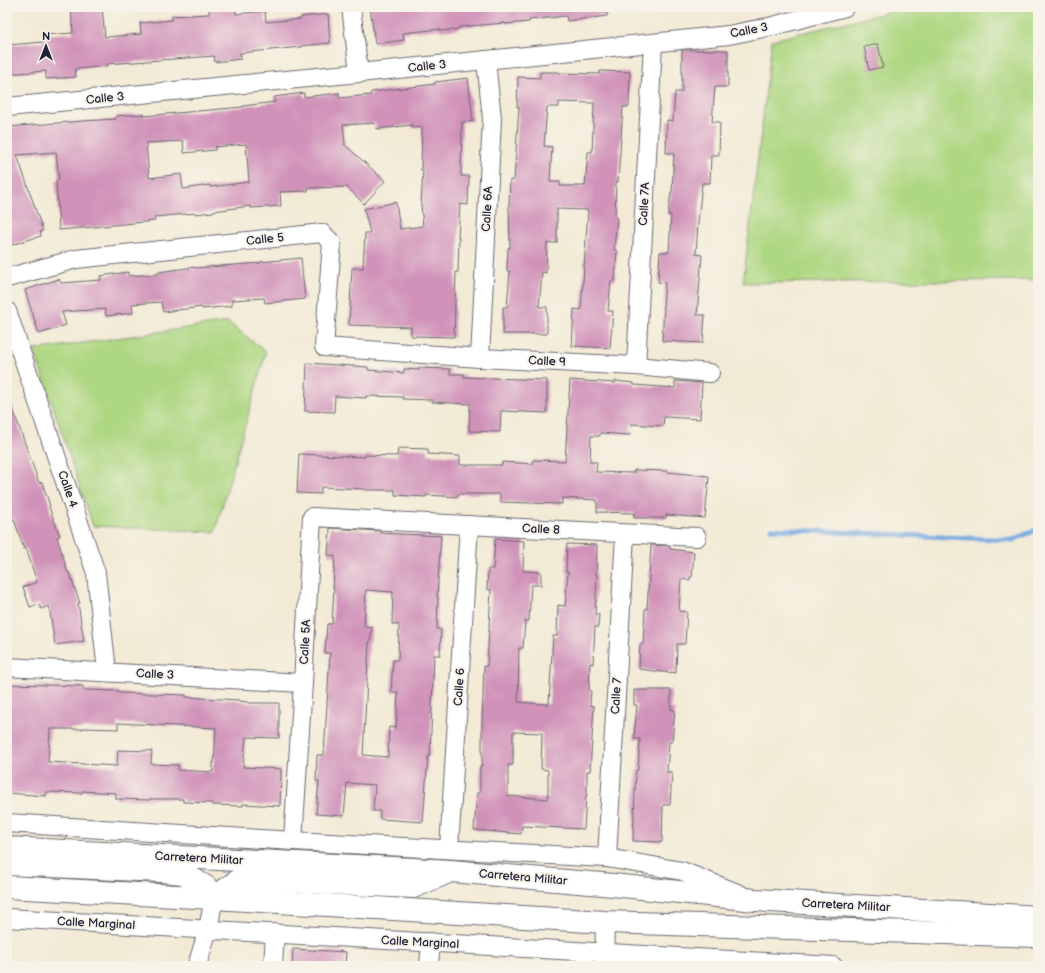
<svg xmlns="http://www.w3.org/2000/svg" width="1045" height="973" font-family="'Balsamiq Sans',sans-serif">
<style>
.green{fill:#aed782;stroke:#687c5e}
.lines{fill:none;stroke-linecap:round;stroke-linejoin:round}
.stream{stroke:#75a9e1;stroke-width:5}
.building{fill:#d092b9;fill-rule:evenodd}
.minor-casing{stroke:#6b6871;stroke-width:20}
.secondary-casing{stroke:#6b6871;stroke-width:24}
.minor{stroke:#fff;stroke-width:18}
.secondary{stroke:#fff;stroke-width:22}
.labels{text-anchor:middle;stroke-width:4;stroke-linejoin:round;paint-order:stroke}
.street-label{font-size:12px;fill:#22223b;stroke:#f7f3e8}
</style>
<rect width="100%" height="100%" fill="#f7f3e8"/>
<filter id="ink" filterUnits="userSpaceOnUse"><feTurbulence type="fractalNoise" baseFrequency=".025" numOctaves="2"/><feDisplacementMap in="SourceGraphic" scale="8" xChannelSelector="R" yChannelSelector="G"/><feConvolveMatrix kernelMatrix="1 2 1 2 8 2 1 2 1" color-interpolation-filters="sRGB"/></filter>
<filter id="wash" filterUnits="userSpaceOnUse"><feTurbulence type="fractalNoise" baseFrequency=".012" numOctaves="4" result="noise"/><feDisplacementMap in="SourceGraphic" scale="16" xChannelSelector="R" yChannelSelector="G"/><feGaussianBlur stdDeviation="0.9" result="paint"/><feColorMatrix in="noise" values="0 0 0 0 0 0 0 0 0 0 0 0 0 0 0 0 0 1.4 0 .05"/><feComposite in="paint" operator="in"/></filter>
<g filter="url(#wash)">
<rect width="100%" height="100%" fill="#f2ead5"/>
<g class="green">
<path d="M910,7H1038V280L743,283L772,40Z"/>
<path d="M228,322L266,352L215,532L93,526L34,350Z"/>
</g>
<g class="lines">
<path class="stream" d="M772,529L1013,540L1038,529"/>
</g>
<g id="blocks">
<g class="building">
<path d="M71,7H102L105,37L141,34L140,23L172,20V16L209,14V7H236V14L265,11L266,22L301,19V17L328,14L330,43L301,46V47L240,53L241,59L215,62L214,56L107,64L108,66L75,69L76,77L46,79V71L7,74V45L44,42V35L73,33Z"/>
<path d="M370,7H607V16L567,21L566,16L529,20V22L505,24V23L459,27V29L440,31V29L403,33L404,40L375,44Z"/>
<path d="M878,44L883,67L869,70L864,47Z"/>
<path d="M682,50H728V87H715L712,122H720L719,155H711L710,183H702L698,223L696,254L702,255L697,315H705L703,343L662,341L664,307H663L665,283L658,282L660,252H669L671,215H668L671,192H672L674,153H666L667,120L673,121L675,92H682Z"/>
<path d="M600,71L630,72L629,107H623L618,182H616L615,217L617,218L614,250H617L615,281H611L608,311H613L610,348L572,346L574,309L581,310L588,210L557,209V243H547L546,273L542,272L539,307H547V334H503V307H507L510,271H507L508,248H510L509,204L510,180H514L519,107H517L518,77L540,78V72H559V73L600,74ZM559,102L594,103L592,152H588L585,186H560V182H550L552,147L544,146L547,107H559Z"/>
<path d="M468,78L473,121L462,122L461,176H469L468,205L460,204L458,238H459L458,272H456L454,337L411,336V327L349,325L352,268H363L365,233H370L364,209L396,202L400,229L423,226L421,205L423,170H421L422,127L412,128V125L376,129L375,123L343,125L345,144H344L385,181L364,204L347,187L308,188V191L280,192L281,206L251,208V206L213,211V212L196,214V213L154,217L155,221L93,227L59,230L56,180H59L56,152L17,155L43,231H40L41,236L11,245L7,232V127L83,121L116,119V116L144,114V116L243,107V106L275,102L274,97L304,93V97L339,93V98L371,95V92L435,84V82ZM183,141L184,153L215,150V147L246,144L249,182L210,187V185L183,189L181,174L149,178L146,143Z"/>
<path d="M301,258L305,299L265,303L264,298L232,300V306L202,309L201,307L163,312L161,302L132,304L133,313L106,316L105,309L62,312L66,325L39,334L25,290L59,279L61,283L101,280L100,276L128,272V276L158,274V272L195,267V268L261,263L260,262Z"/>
<path d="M307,363L368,367V370L404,373V369L419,370V368L450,369V374H464V377L547,380V413L501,411L500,432L469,431L470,404L432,402V400L403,399V397L366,396V398L335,396L334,412L305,411Z"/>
<path d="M570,380L615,383V381L634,383V385L675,388V381L702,383L700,419L664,417L663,426L631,424L630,435L600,433V436H591L590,462H597L596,472L634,473V470L667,471V472L709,476L705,518L666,515V518H634V513L597,512V500L562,498V504L500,502V494H458V497L426,495V497L395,495V490H365V489L321,487V494L297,493L299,454L365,457V455L397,456L398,448L428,449V454L460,456V465H502V462L533,464V460L565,461Z"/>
<path d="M9,398L39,483L42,482L50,506L49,507L60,536L57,537L68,573L69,572L80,603H78L84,641L55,645L49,606L41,609L39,604L30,607L23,587L37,582L26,548L24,549L14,519L11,520L7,509V399Z"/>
<path d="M330,528L380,531V533L441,536L437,597H438L437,629L441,630L440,655H434L430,756H428L423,822L380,819V811H373L375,785L347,783L344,816L316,814L319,781H316L317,755H324L330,653H325L327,624H332L334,588H333L335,556L328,555ZM366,590L393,592L392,624L399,625L398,660H393L391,692H398L396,728L389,727L388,757L363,755L369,642H370L372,627L364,626Z"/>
<path d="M495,539L524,541L523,571L541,572V585H531L529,621H525L523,648H519L518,702L545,704H549L553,636H557L558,605L565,606L568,572H566L567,544L597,545L596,575H597L595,614H599L598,627H595L593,664L590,663L589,690H591L590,705L594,706L590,771H587V795H586L584,829L522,826L521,834L474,830L477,793H480V766H482V725L484,666H487L491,590L487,589L488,569H493ZM513,732L542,733L541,769L548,770V799L508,796V765H513Z"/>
<path d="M651,545L670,546V549L694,552L692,577H690V580L681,579L679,611L687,612L685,644H677L676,673L671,672V673L639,669L640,644H643L645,609H647Z"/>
<path d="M7,684L83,686V690L119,691V693L154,694L186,695V697L239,700V701L248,702V703H279V738L246,737L243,767L281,769L280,806L243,804V806L212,805V803L183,802V799H150V800L116,799V793L82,791V793L46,792V796L7,793ZM118,723L216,728L214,763L213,762V772L178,770V765L151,764L152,751L118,750L117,766L48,762L50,729H83V728L118,729Z"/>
<path d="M634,690H671V709L675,710L672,742H669L667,772H672L670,805H663L662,842L633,841L636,770H638L640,739H634L637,705H634Z"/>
<path d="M293,949L346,952L345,966H292Z"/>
</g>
</g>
</g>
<g filter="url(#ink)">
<use href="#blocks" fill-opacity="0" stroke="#6b6871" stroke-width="1"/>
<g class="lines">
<g class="minor-casing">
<g id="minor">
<path d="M351,7L359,73"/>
<path d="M7,107L359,73L729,35L773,26L845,7"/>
<path d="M7,278L76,259L322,233L332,243L324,347L480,358L636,366L710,373"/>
<path d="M7,311L96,573L107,671"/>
<path d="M480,358L492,119L486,60"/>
<path d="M636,366L653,43"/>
<path d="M7,667L303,683"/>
<path d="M7,823L293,841L607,858L682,871L740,894"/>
<path d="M293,841L303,683L312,517L697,537"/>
<path d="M449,849L469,525"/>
<path d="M607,858L625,534"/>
<path d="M7,918L833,966"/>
<path d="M197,966L208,929L214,898"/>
<path d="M273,966L275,933"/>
<path d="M429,966L431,942"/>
<path d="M604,966L605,922"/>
</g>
</g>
<g class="secondary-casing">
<g id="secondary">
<path d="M7,848L451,871L613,885L755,900L1038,917"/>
<path d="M7,864L161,871L183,873L206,887L214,898"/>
<path d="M7,887L214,898L605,922L1038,936"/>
<path d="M214,898L237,881L245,879L413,887L446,873"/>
</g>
</g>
<use href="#minor" class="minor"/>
<use href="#secondary" class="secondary"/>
</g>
</g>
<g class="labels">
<g class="street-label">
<text transform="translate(749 30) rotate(-11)" y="4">Calle 3</text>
<text transform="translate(427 66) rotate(-6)" y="4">Calle 3</text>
<text transform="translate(105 98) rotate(-6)" y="4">Calle 3</text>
<text transform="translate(644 204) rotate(-87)" y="4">Calle 7A</text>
<text transform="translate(487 209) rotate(-87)" y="4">Calle 6A</text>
<text transform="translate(265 239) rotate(-6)" y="4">Calle 5</text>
<text transform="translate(547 361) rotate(3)" y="4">Calle 9</text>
<text transform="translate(68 489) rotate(71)" y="4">Calle 4</text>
<text transform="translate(541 529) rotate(3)" y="4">Calle 8</text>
<text transform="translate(305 642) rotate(-87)" y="4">Calle 5A</text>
<text transform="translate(155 674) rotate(3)" y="4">Calle 3</text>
<text transform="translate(459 687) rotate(-86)" y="4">Calle 6</text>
<text transform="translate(616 696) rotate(-87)" y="4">Calle 7</text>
<text transform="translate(199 858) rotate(3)" y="4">Carretera Militar</text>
<text transform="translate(523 877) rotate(5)" y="4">Carretera Militar</text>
<text transform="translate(846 905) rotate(3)" y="4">Carretera Militar</text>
<text transform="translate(96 923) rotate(3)" y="4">Calle Marginal</text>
<text transform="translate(420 942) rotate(3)" y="4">Calle Marginal</text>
</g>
</g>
<rect width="1045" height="973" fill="none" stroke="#f7f3e8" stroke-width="24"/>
<g transform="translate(46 46)" stroke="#f7f3e8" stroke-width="3" paint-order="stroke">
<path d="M0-3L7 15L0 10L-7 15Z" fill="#22223b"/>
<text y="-6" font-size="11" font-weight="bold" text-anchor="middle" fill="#22223b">N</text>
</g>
</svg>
